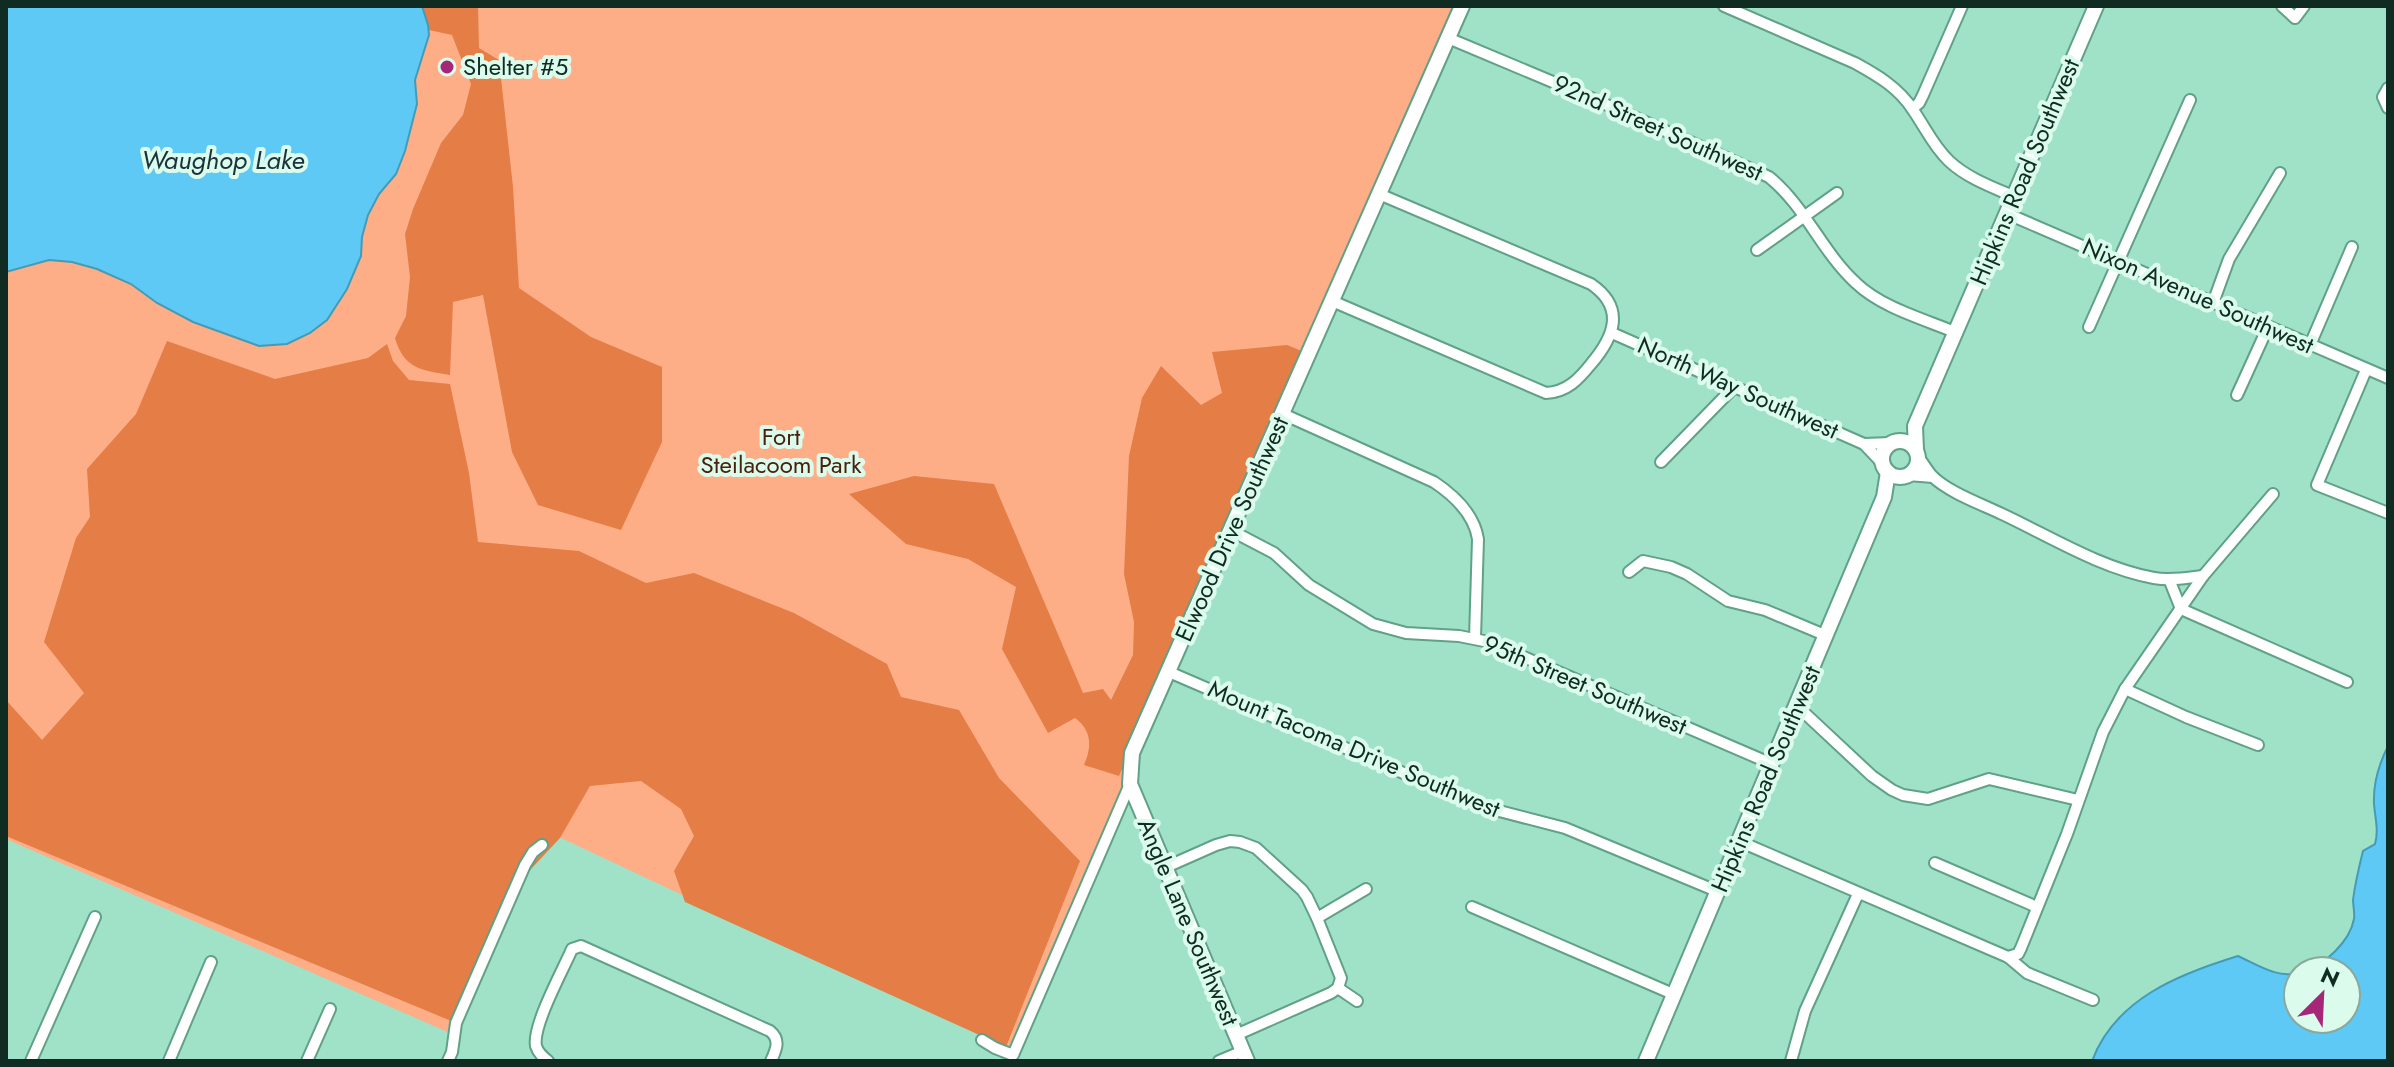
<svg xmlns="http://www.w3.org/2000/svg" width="2394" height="1067" font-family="Jost,sans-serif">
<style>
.green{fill:#feae87}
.forest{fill:#e47d46}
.water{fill:#5dc9f4;stroke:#469ab5;stroke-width:2}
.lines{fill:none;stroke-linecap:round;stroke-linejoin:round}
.street-casing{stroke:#60a188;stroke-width:14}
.secondary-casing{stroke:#60a188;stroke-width:18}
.street{stroke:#fff;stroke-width:10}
.secondary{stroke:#fff;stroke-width:14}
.poi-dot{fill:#a62777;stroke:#dbfbed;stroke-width:3}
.labels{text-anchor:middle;stroke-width:8;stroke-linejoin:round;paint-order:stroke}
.poi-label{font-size:24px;fill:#102b21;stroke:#dbfbed;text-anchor:start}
.street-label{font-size:24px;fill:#102b21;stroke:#dbfbed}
.park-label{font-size:24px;fill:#49200a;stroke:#dbfbed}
.water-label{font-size:26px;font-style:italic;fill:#1a323c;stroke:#dbfbed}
</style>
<rect width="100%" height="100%" fill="#a0e2c7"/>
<path class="green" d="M6,6H1458L1012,1050L542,829L450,1033L6,839Z"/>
<g class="forest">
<path d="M422,6H478L479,48L499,60L513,187L519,288L591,337L662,367V442L621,530L538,505L512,452L483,295L453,302L450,375C421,370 404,369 395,338L406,316L410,277L405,234L413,209L441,143L463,115L471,84L452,35L429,30Z"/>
<path d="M167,341L275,379L368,358L387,344L393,361L409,380L450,384L469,473L478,542L579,551L646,583L694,573L794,613L887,664L901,697L959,710L999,778L1080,861L1006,1047L685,902L674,871L694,836L681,809L641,781L590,786L560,838L517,884L456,1023L6,836V700L42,740L84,693L44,642L76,538L90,517L87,469L136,414Z"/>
<path d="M1287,345L1304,352L1119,776L1084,765C1092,747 1092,730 1075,718L1048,733L1002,649L1016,587L968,559L906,544L849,494L914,476L994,484L1083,693L1103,689L1111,700L1133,655L1134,622L1124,574L1129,456L1142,398L1161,366L1201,405L1222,393L1212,352Z"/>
</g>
<g class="water">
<path d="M6,6H422L428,25L429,35L415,80L417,104L405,151L396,174L379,194L368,215L362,237L361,256L347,289L327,320L310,333L287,344L259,346L193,322L157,303L131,284L97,269L72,262L49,260L6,272Z"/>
<path d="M2388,746V1061H2092C2115,999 2179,974 2238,956C2256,964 2278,979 2298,973V1019H2346V971H2304C2325,965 2350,941 2354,919C2355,913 2353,906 2353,900C2355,884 2359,867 2363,851L2375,844C2379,830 2375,818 2374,804C2373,784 2379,764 2388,746Z"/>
</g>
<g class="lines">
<g class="street-casing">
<g id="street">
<path d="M1724,6L1855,63C1877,75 1899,88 1913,110C1925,127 1933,146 1949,161C1967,178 1992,187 2015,197"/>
<path d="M2282,6L2295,18L2304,6"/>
<path d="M1448,38L1598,101L1769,177C1805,206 1822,252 1856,283C1882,308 1924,319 1957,333"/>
<path d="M2388,88L2383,97L2388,108"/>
<path d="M1913,108L1919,103L1923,95L1962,6"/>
<path d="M2008,214L2388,378"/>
<path d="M1757,250L1837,193"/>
<path d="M1332,301L1546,393C1567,392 1579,379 1591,364C1614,337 1626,308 1591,284L1379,194"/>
<path d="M2213,303L2229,259L2280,173"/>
<path d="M2089,327L2190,100"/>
<path d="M1612,333L1864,444L1891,443"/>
<path d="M2310,345L2352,247"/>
<path d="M2366,370L2317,485L2388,513"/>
<path d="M2237,395L2268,327"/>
<path d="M1283,414L1434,482C1455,496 1474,514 1478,539L1475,638"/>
<path d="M1864,444L1883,464"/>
<path d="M1918,456C1922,462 1927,470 1932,476C1948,492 1981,504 2002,514C2051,537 2100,568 2154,578C2170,581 2187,578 2203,576"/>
<path d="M1661,462L1734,387"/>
<path d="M1908,475L1933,477"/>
<path d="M1230,530L1274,553L1309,585L1373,624L1406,633L1459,636L1489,642L1772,764"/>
<path d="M1629,572L1643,561L1671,567L1687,574L1728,601L1765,610L1827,636"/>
<path d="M2169,579L2181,609L2347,682"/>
<path d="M1169,672L1480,806L1565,828L1719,892"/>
<path d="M2125,689L2186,717L2258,745"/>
<path d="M1797,706L1872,776L1892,790L1903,795L1928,799L1989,779L2078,800"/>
<path d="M1741,842L2008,957L2027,973L2093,1000"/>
<path d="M1935,863L2037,907"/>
<path d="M1164,868L1216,845L1230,841L1240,842L1256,848L1302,890L1307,897L1317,918L1341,978L1338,988L1331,993L1236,1035"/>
<path d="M1472,907L1673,994"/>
<path d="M1317,918L1366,889"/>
<path d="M2008,957L2018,954L2021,948L2067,834L2103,732L2125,689L2203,576L2273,494"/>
<path d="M1338,988L1357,1001"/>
<path d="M982,1040L995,1048L1013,1055L1130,784"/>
<path d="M31,1061L95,917"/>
<path d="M169,1061L211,962"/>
<path d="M307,1061L330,1009"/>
<path d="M448,1061L452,1052L456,1023L525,865L533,852L542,845"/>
<path d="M548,1061C543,1057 538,1053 536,1046C532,1026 563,970 572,949L581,946L770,1031C781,1040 776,1050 771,1061"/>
<path d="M1219,1061L1243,1051"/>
<path d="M1791,1061L1805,1011L1858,894"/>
</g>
</g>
<g class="secondary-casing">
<g id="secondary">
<circle cx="1900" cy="459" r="18"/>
<path d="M1916,450L1915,426L2096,6"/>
<path d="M1247,1061L1130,784L1132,753L1462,6"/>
<path d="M1646,1061L1884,497L1888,472"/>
</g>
</g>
<use href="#street" class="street"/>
<use href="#secondary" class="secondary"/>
</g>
<circle class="poi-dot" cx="447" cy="67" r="8"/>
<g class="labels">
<g class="poi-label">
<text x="463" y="75">Shelter #5</text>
</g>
<g class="street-label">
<text transform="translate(1658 128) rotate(24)" y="8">92nd Street Southwest</text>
<text transform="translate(2025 172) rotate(-67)" y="8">Hipkins Road Southwest</text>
<text transform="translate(2198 296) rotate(24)" y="8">Nixon Avenue Southwest</text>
<text transform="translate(1738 388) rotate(24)" y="8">North Way Southwest</text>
<text transform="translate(1232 529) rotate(-66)" y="8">Elwood Drive Southwest</text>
<text transform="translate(1585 685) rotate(23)" y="8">95th Street Southwest</text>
<text transform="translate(1354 749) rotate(23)" y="8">Mount Tacoma Drive Southwest</text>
<text transform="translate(1766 779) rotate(-67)" y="8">Hipkins Road Southwest</text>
<text transform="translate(1188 922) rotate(67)" y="8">Angle Lane Southwest</text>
</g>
<g class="park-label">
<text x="781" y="445">Fort<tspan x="781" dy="28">Steilacoom Park</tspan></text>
</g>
<g class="water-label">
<text x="223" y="169">Waughop Lake</text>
</g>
</g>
<rect width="2394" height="1067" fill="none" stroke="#102b21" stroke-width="16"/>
<g transform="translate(2322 995) rotate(24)"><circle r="38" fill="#dbfbed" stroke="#8aa89b" stroke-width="2"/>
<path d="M0-6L14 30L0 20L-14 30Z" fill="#a62777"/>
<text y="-12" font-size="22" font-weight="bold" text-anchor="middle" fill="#102b21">N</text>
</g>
</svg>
